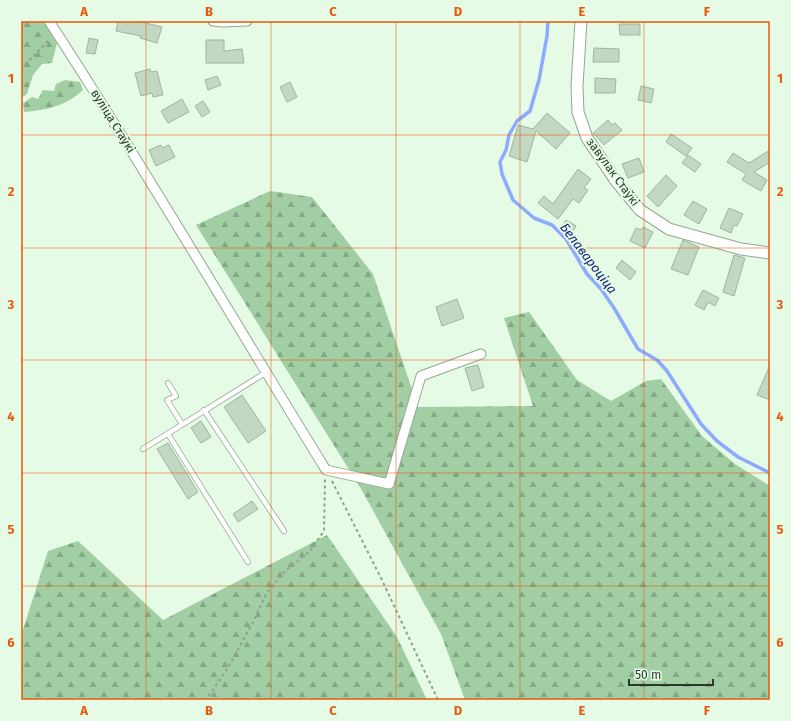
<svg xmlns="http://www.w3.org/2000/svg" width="791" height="721" font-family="'Fira Sans',sans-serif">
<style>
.forest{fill:url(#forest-firs)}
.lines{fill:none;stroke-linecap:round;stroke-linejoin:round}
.stream{stroke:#8dabfe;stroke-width:3.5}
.building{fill:#c3d8c3;stroke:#a0b4a0}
.service-casing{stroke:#93a793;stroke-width:6}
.minor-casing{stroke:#93a793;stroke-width:11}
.tertiary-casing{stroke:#93a793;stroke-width:13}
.path{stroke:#91a191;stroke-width:2;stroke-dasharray:3 3;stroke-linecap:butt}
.service{stroke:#fff;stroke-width:4.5}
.minor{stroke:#fff;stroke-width:9}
.tertiary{stroke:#fff;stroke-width:11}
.grid{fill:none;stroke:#e8590c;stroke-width:1;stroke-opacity:0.55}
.labels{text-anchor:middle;stroke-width:4;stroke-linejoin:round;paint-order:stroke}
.street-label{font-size:12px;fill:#2d362d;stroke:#e5fbe5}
.water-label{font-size:13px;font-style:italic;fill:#152380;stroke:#e5fbe5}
.neatline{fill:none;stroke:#e8590c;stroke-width:1.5}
.grid-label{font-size:13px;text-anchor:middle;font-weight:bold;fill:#e8590c}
</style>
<defs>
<pattern id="forest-firs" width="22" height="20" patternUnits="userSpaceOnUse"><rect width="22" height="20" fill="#a2cea3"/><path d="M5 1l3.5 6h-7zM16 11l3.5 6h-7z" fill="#84a885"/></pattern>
</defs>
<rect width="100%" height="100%" fill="#e5fbe5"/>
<g class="forest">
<path d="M21,21H43L57,43L52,63L42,64L33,75L27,94L21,98Z"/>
<path d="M65,80L80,82L83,90C66,106 47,110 24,112L23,103L32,97L38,99L43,90L54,91L56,84Z"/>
<path d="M270,191L312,197L373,274L418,407L533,406L504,318L529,312L577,380L611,401L646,381L661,379L702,436L735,464L770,486V700H465L441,634L360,487L196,225Z"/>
<path d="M327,535L397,637L427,700H21V636L48,551L78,541L163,620Z"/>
</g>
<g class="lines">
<path class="stream" d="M548,21L547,36L539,80L530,111L517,121L509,135L506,150L500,162L502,174L513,200L534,218L552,225L566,239L587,274L601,289L614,308L638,349L657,360L667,371L701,424L717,441L738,457L770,473"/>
</g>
<g class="building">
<path d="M118,21H138L162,27L157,43L140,38L141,36L116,31Z"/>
<path d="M619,24H640V35H620Z"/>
<path d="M89,38L98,40L95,54L86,53Z"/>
<path d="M206,40H224V51L242,49L244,63H206Z"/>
<path d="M594,48L619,49V62H593Z"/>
<path d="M150,69L151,72L157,71L163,95L153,97L152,93L141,96L135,73Z"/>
<path d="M217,76L221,85L208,90L205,80Z"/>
<path d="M595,78L616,79L615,93H595Z"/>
<path d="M290,82L297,97L287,102L280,87Z"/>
<path d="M641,86L654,89L651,103L638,100Z"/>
<path d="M182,99L189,112L168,123L161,111Z"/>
<path d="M203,101L210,112L202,117L195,106Z"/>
<path d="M547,113L570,133L556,149L536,131L527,162L509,156L518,125L533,129Z"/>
<path d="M608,120L612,125L615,123L622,130L604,145L593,133Z"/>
<path d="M671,134L692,148L686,156L666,142Z"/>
<path d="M161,145L162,148L169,145L175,157L156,166L149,150Z"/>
<path d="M770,150V162L754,172L767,180L761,191L742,180L746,174L727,162L733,153L749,163Z"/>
<path d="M688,155L701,164L695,172L682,163Z"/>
<path d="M639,158L644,172L628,178L622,164Z"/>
<path d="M578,169L591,179L584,188L588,190L579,203L573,199L558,219L538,203L544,196L553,204Z"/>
<path d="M666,175L677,186L658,207L647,196Z"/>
<path d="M693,201L707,209L699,224L684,215Z"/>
<path d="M729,208L743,214L737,226L734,225L731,233L720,228Z"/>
<path d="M566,220L576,226L571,234L561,229Z"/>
<path d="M643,227L653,232L645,248L630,241L636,228L641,230Z"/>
<path d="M683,240L699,247L688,275L671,269Z"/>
<path d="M734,255L745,258L734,296L723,292Z"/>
<path d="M622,260L636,272L630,280L616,268Z"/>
<path d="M703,290L719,298L715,306L708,302L704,310L695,305Z"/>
<path d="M457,299L464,318L442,326L436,307Z"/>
<path d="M478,365L484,387L472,391L465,368Z"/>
<path d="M770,365V400L757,395Z"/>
<path d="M242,395L266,431L248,443L224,407Z"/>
<path d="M201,421L211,437L201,443L191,428Z"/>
<path d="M168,443L198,492L188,499L157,449Z"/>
<path d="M252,501L258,509L238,522L233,514Z"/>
</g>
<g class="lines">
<g class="service-casing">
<g id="service">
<path d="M168,383L176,396L167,400L182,424"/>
<path d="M204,410L284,531"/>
<path d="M168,434L248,562"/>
<path d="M143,449L265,373"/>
</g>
</g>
<g class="minor-casing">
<g id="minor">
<path d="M49,21C145,168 233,320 326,470L389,484L421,376L481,354"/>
<path d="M213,21L223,22L247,21"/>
</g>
</g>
<g class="tertiary-casing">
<path id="tertiary" d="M581,21L577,86L578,112L587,138L616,181L640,210L669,229L741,249L770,253"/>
</g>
<g class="path">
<path d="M21,69L50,39"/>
<path d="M332,481L381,578L438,700"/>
<path d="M204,700L210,694L229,666L254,620L266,594L285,571L309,552L324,531L325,479"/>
</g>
<use href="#service" class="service"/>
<use href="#minor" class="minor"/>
<use href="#tertiary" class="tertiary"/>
</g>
<path class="grid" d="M146,21V700M271,21V700M396,21V700M520,21V700M644,21V700M21,135H770M21,248H770M21,360H770M21,473H770M21,586H770"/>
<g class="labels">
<g class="street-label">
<text transform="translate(113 121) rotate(58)" y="4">вуліца Стаўкі</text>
<text transform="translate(613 172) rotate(54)" y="4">завулак Стаўкі</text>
</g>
<g class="water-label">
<text transform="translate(589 258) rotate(53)" y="5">Белавароціца</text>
</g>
</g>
<rect width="791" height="721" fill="none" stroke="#e5fbe5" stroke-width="44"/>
<path d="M629 679v6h84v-6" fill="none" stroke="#2d362d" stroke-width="2"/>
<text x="635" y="679" font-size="12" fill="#2d362d" stroke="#e5fbe5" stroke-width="3" paint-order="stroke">50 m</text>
<rect x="22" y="22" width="747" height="677" class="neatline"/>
<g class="grid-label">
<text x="84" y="16">A</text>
<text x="209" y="16">B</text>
<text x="333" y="16">C</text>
<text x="458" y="16">D</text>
<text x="582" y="16">E</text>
<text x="707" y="16">F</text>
<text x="11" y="83">1</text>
<text x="780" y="83">1</text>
<text x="11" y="196">2</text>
<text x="780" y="196">2</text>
<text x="11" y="309">3</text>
<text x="780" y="309">3</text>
<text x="11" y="421">4</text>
<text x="780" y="421">4</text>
<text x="11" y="534">5</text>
<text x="780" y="534">5</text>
<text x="11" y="647">6</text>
<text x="780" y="647">6</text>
<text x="84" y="715">A</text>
<text x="209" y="715">B</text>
<text x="333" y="715">C</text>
<text x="458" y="715">D</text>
<text x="582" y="715">E</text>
<text x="707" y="715">F</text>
</g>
</svg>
